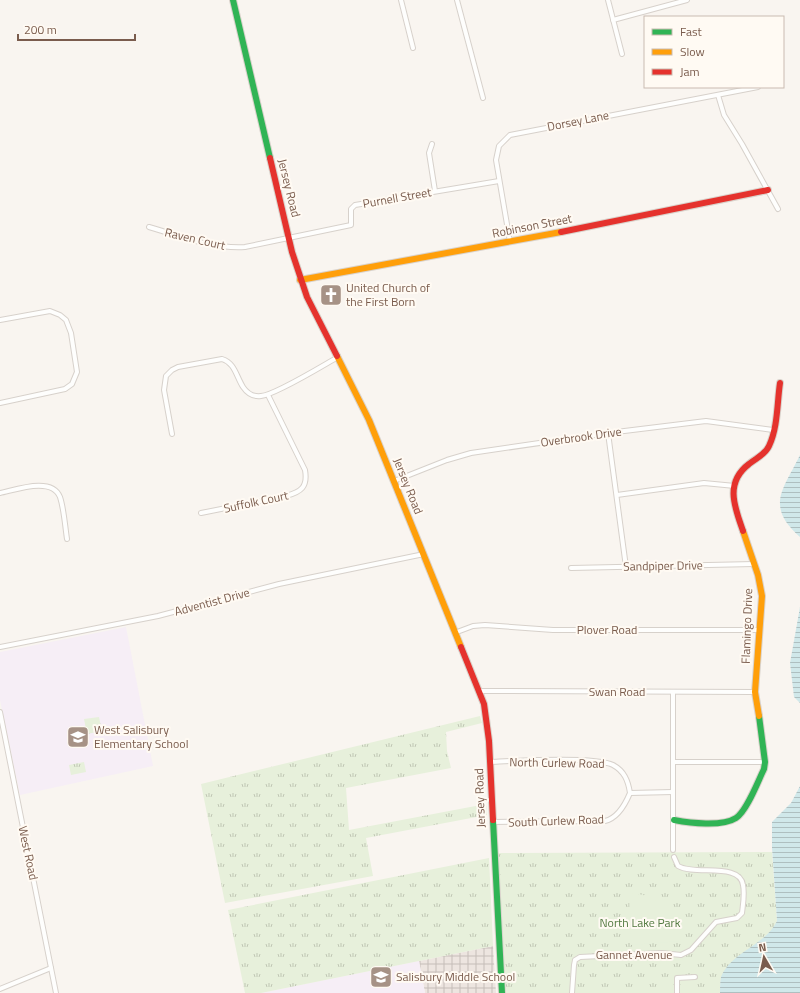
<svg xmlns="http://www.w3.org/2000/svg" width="800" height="993" font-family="'Titillium Web',sans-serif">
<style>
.industrial{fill:url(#industrial-grid)}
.education{fill:#f6eef6}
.grass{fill:url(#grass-tufts)}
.garden{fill:#e7f0db}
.water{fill:url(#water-rules)}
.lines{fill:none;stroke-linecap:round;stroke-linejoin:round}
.street-casing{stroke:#d7d1cb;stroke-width:6}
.fast-casing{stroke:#d9d2cb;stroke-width:8}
.slow-casing{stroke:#d9d2cb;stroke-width:8}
.jam-casing{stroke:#d9d2cb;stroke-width:8}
.street{stroke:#fefefd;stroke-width:4}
.fast{stroke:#30b455;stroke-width:6}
.slow{stroke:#ff9f0a;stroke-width:6}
.jam{stroke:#e5322d;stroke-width:6}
.labels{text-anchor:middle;stroke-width:4;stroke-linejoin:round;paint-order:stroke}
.street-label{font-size:12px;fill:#7a5c4d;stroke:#fffaf3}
.poi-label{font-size:12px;fill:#7a5c4d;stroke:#fffaf3;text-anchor:start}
.park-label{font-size:12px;fill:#537a41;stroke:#fffaf3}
</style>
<defs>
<pattern id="industrial-grid" width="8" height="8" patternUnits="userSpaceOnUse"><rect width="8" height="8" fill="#ede5e0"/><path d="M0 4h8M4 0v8" fill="none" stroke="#c5bdb8"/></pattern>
<pattern id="grass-tufts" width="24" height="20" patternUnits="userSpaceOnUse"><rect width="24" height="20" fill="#e7f0db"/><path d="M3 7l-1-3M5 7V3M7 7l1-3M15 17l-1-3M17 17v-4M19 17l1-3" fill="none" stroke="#c0c6b4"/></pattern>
<pattern id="water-rules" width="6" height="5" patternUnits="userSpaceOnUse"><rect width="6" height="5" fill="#d0e8ea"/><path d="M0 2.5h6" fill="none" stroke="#aebfc0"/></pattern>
</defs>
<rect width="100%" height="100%" fill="#f9f5f0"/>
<path class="industrial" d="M493,946L496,993H425L419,961Z"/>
<g class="education">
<path d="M126,627L153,766L20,795L0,700V652Z"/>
<path d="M419,961L425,993H261Z"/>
</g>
<g class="grass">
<path d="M480,716L482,723L446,732L447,751L451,768L346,788L349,830L486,804L487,815L366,838L373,876L225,903L201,784Z"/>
<path d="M99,717L102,731L87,734L84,719Z"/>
<path d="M84,762L86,772L71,775L69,765Z"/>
<path d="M772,852L777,921L773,930L721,977L720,993H506L498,853Z"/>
<path d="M489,858L493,946L261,993H245L228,910Z"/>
</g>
<path class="garden" d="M629,893C658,894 678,912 681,941L631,945Z"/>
<g class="water">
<path d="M800,455V537C765,506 783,490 800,455Z"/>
<path d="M800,607V703L794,697L790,663Z"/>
<path d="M800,786V993H720C720,988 720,982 721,977C731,952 766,945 777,921L772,848V822L791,803Z"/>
</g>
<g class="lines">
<g class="street-casing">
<g id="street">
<path d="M401,0L413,48"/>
<path d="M457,0L483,98"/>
<path d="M608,0L622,54"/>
<path d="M613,20L687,0"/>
<path d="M718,95L724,115L742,144L778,209"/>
<path d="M432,144L429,153L435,191"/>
<path d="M149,227C180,236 212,249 245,247L351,225V209L355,205L499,181"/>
<path d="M510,242L496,160L499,146L510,135L758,87"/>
<path d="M0,320L50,311L60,315L66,320L71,333L77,372L72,384L65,389L0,403"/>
<path d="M608,433L626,567"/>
<path d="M172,434L164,390L166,376L172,370L178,367L222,359C235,363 236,376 243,387C247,393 253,397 261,396C275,395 322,366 338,357"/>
<path d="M394,481L447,460L471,453L608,433L706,421L773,430"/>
<path d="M0,493C15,490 52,476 60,497C64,509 65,526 67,539"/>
<path d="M617,495L704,483L735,486"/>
<path d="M201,513L286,496C301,492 308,487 305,470L268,395"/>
<path d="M571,568L754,564"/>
<path d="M457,632L473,626L485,625L553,630H759"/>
<path d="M0,647L158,616L279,584L424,554"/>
<path d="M480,691L755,692"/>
<path d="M0,712L56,993"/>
<path d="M490,762C514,761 595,756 613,765C624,771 628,780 630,793C625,805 618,818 605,821L492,822"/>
<path d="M674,762H765"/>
<path d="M630,793L673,792"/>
<path d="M673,850V692"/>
<path d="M0,989L51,968"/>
<path d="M572,993L574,965L575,960L580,957L662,953L681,955L691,950L716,922L737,918L742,913C743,904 745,894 743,885C740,862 695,876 678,866L674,857"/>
<path d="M677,993V978L695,977"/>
</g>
</g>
<g class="fast-casing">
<g id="fast">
<path d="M233,0L270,158"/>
<path d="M493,820L502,993"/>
<path d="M674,820C690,823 722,827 736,818C747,811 758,781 764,769L765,762L759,716"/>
</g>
</g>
<g class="slow-casing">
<g id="slow">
<path d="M300,280L561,232"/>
<path d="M337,356L369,420L461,647"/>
<path d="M743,531L758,575L762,596L755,692L759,716"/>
</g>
</g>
<g class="jam-casing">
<g id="jam">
<path d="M270,158L292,252L307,297L337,356"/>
<path d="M561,232L768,190"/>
<path d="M743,531C735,508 724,483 749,464C756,458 765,455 769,446C778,427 777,403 780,383"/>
<path d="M461,647L484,704L489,741L493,820"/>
</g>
</g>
<use href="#street" class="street"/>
<use href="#fast" class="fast"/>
<use href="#slow" class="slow"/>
<use href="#jam" class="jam"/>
</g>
<defs>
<g id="church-square" transform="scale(1.15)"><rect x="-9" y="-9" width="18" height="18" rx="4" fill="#a69286" stroke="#fffaf3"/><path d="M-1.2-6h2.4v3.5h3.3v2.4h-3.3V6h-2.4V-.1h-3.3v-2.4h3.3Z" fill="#fff"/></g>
<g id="school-square" transform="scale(1.15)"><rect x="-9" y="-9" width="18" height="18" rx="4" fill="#a69286" stroke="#fffaf3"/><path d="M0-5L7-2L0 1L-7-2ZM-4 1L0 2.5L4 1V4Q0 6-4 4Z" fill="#fff"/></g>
</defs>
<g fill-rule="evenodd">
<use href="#church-square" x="331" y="295"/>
<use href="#school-square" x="78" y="737"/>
<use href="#school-square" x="381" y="977"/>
</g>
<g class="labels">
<g class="street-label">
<text transform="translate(578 121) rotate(-11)" y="4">Dorsey Lane</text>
<text transform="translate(289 188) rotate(76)" y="4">Jersey Road</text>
<text transform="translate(397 198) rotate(-10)" y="4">Purnell Street</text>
<text transform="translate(532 226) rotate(-11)" y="4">Robinson Street</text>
<text transform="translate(195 239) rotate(13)" y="4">Raven Court</text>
<text transform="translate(581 437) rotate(-8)" y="4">Overbrook Drive</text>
<text transform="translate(408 486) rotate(68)" y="4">Jersey Road</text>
<text transform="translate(256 502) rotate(-12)" y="4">Suffolk Court</text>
<text transform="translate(663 566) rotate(-1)" y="4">Sandpiper Drive</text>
<text transform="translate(212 602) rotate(-15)" y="4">Adventist Drive</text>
<text transform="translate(747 626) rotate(-88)" y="4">Flamingo Drive</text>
<text x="607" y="634">Plover Road</text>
<text x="617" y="696">Swan Road</text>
<text transform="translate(557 763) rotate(1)" y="4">North Curlew Road</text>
<text transform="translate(480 798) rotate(-92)" y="4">Jersey Road</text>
<text transform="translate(556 821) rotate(-2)" y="4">South Curlew Road</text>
<text transform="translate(28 853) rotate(78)" y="4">West Road</text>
<text x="634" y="959">Gannet Avenue</text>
</g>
<g class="poi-label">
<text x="346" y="292">United Church of<tspan x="346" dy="14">the First Born</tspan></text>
<text x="94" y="734">West Salisbury<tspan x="94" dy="14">Elementary School</tspan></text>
<text x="396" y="981">Salisbury Middle School</text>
</g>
<g class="park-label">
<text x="640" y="927">North Lake Park</text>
</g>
</g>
<rect x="644" y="16" width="140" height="72" fill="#fffaf3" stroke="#cabbb1"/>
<rect x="652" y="29" width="20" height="6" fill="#30b455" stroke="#cabbb1"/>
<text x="680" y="36" font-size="12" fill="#7a5c4d">Fast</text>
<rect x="652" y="49" width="20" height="6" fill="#ff9f0a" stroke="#cabbb1"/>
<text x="680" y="56" font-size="12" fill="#7a5c4d">Slow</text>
<rect x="652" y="69" width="20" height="6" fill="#e5322d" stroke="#cabbb1"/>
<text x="680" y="76" font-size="12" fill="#7a5c4d">Jam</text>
<g transform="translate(764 957) rotate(351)" stroke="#fffaf3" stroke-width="3" paint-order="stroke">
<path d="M0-3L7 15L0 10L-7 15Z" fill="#7a5c4d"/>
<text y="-6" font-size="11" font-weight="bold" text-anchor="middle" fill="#7a5c4d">N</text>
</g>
<path d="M18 34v6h117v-6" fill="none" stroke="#7a5c4d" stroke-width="2"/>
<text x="24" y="34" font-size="12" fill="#7a5c4d" stroke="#fffaf3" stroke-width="3" paint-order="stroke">200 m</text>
</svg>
